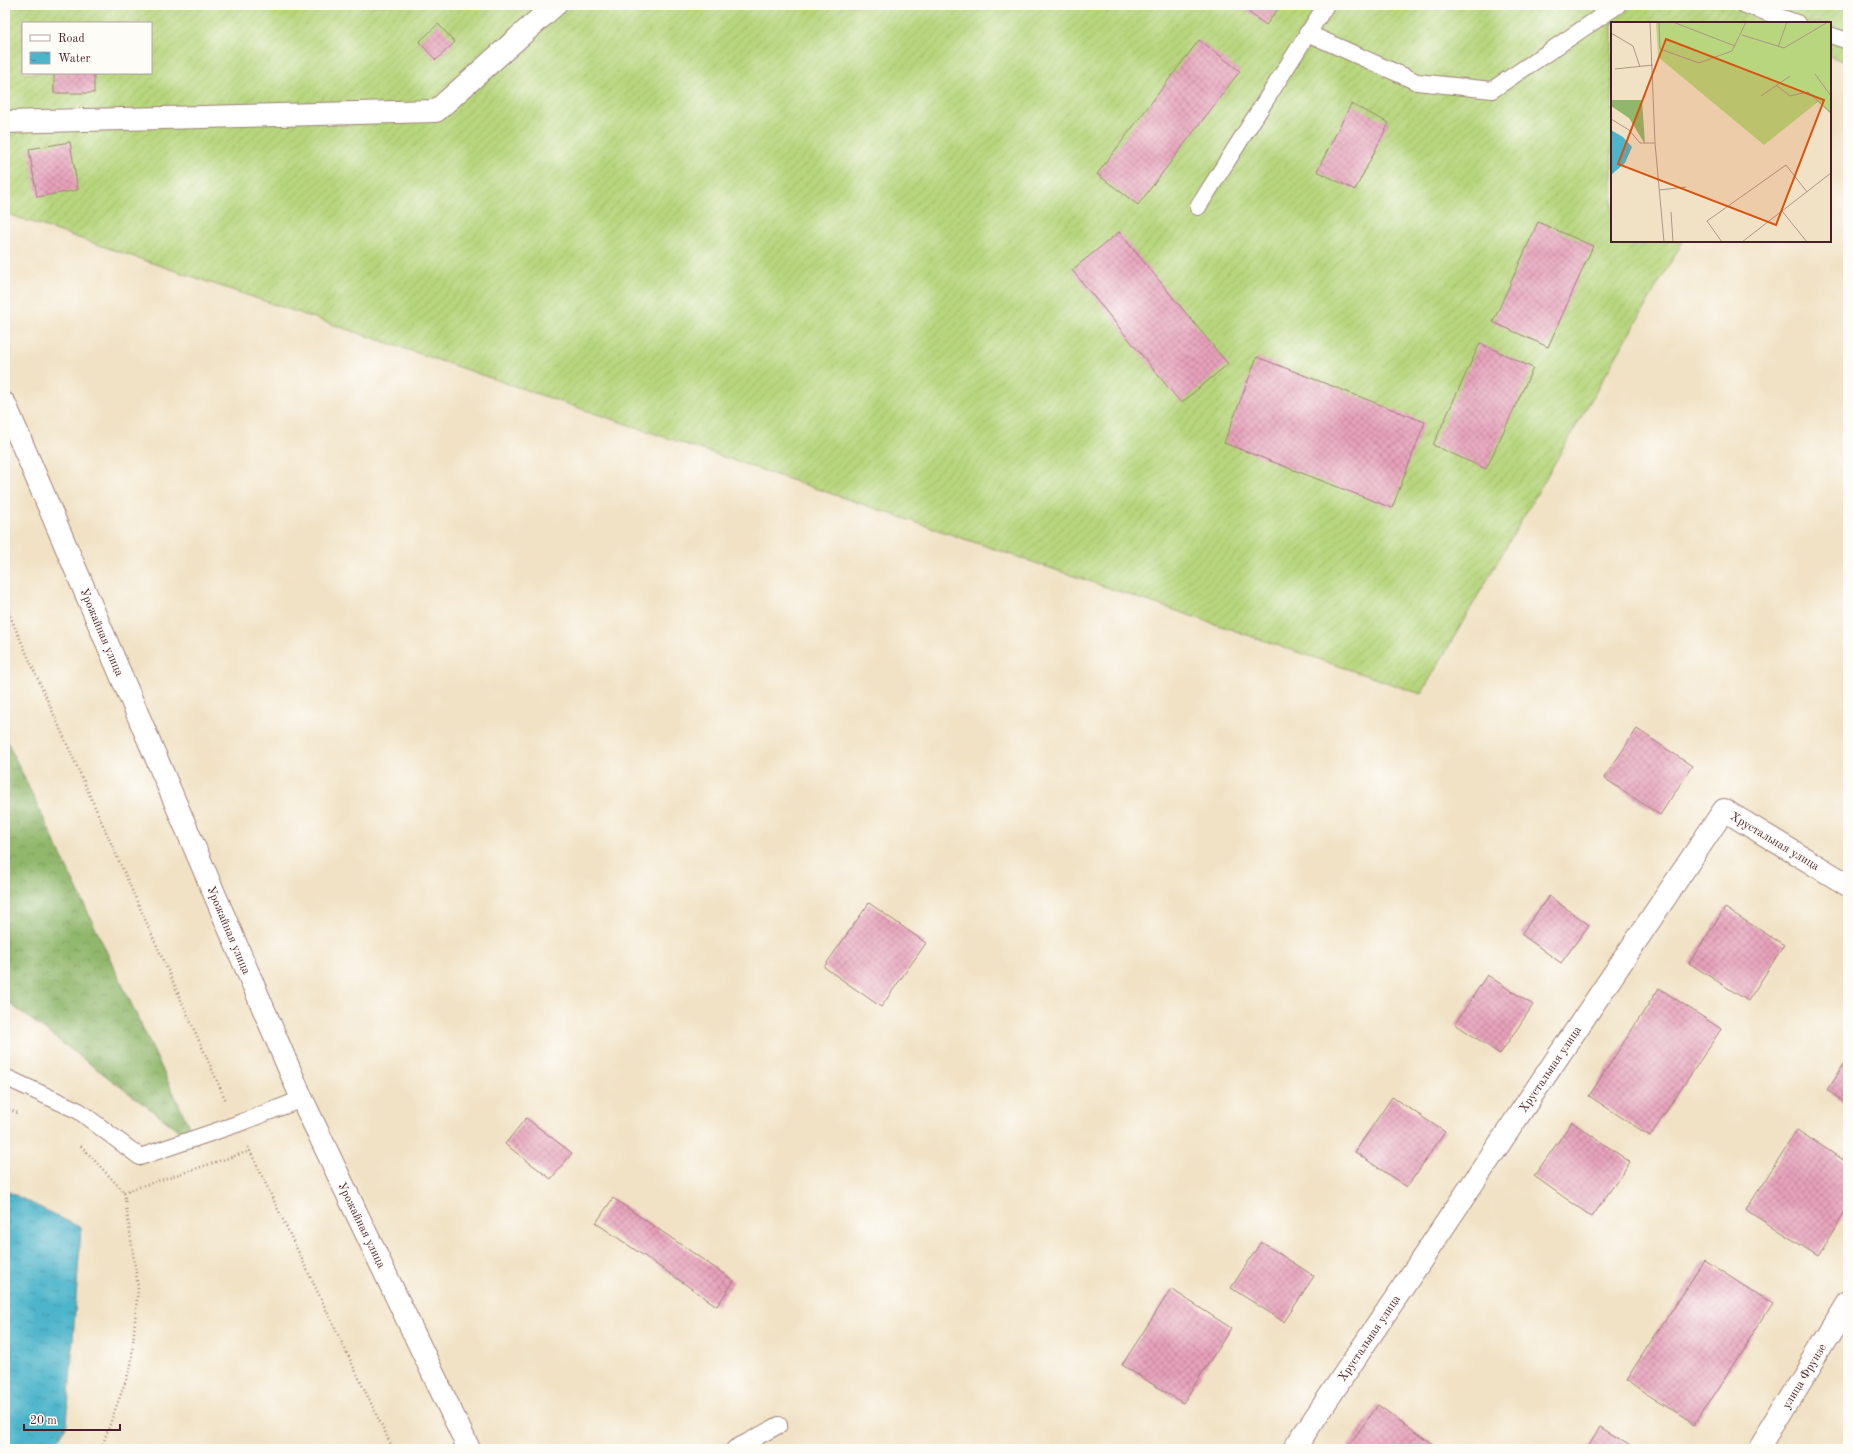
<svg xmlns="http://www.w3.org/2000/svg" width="1853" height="1454" font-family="'Old Standard TT',serif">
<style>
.forest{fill:url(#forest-crowns);stroke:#6e6b4c}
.garden{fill:url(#garden-furrows);stroke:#807a54;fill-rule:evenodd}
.water{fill:url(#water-ripples);stroke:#4c6a7b}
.building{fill:url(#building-cross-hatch)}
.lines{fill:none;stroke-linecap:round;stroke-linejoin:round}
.service-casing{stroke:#9e8078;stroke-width:18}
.minor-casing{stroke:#9e8078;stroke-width:24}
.tertiary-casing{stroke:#9e8078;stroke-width:24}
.secondary-casing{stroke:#9e8078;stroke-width:24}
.path{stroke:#9e8078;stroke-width:2.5;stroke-dasharray:1 3;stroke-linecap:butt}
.service{stroke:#fff;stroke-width:16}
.minor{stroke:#fff;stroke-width:22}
.tertiary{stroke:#fff;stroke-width:22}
.secondary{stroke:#fff;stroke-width:22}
.labels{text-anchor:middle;stroke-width:3;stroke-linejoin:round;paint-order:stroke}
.street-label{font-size:12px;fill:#4a1f2b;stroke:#fdfcf7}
.inset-road{fill:none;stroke:#ae9487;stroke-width:1}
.view{fill:#d8530f;fill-opacity:0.15;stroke:#d8530f;stroke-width:2}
.inset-edge{fill:none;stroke:#4a1f2b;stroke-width:2}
</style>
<defs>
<pattern id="forest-crowns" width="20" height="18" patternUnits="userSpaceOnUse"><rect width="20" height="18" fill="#91b76c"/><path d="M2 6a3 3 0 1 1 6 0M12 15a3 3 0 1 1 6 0" fill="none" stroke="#789459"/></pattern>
<pattern id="garden-furrows" width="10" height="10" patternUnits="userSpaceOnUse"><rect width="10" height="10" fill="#b7d67d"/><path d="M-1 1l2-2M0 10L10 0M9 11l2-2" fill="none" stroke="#9fb76c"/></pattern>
<pattern id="water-ripples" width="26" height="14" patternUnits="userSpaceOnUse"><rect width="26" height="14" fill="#4db5cb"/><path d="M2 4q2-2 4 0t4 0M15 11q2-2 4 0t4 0" fill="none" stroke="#4293a5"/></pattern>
<pattern id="building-cross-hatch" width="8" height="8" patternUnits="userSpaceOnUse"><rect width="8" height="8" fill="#e7a2bb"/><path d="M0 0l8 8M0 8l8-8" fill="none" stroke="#bd8398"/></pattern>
</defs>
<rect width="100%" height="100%" fill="#fdfcf7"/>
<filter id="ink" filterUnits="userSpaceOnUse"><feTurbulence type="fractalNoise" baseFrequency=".025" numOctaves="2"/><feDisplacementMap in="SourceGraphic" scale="8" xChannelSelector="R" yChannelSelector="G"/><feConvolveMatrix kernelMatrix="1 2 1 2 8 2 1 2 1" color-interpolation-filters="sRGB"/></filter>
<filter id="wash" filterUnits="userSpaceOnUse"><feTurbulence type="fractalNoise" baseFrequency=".012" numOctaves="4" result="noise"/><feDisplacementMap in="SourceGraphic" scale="16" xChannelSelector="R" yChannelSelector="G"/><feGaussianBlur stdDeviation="0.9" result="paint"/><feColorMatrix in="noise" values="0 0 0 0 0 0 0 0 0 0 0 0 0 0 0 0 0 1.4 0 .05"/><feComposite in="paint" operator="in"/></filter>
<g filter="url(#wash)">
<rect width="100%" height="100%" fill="#f1e2c5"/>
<path class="forest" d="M5,737L198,1145L5,1000Z"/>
<path class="garden" d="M5,5H1848V63L1830,56V23H1612V241H1683L1421,694L5,213ZM23,23H151V73H23Z"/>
<path class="water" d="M5,1190L81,1228L67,1424L54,1449H5Z"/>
<g id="blocks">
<g class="building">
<path d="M1239,5H1281L1266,25Z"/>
<path d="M438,24L455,42L436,60L419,42Z"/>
<path d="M1199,40L1240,71L1138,205L1097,174Z"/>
<rect x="54" y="73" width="40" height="20"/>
<path d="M1351,104L1389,123L1355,190L1317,171Z"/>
<path d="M70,142L78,190L37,197L29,149Z"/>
<path d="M1538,222L1593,246L1548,347L1493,322Z"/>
<path d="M1119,232L1228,364L1181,403L1072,270Z"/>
<path d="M1480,343L1533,368L1486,469L1433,445Z"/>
<path d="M1257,357L1425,422L1392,508L1224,443Z"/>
<path d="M1637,729L1692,766L1660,815L1604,778Z"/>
<path d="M1549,896L1589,925L1561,963L1521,934Z"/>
<path d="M869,903L926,943L881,1007L824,967Z"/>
<path d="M1725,908L1784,945L1748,1001L1689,963Z"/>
<path d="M1487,975L1533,1005L1500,1054L1455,1024Z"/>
<path d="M1659,988L1721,1029L1650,1136L1589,1096Z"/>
<path d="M1848,1058V1105L1827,1090Z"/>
<path d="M1392,1097L1445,1132L1407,1187L1355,1152Z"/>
<path d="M526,1118L572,1153L551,1179L505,1144Z"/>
<path d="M1572,1122L1630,1162L1592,1217L1534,1176Z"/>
<path d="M1797,1130L1848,1163V1208L1818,1256L1746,1210Z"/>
<path d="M613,1198L734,1281L717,1306L596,1223Z"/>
<path d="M1261,1242L1314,1276L1284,1322L1231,1288Z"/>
<path d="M1704,1260L1772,1304L1695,1424L1626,1380Z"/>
<path d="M1171,1289L1231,1328L1183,1403L1122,1365Z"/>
<path d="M1378,1405L1439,1449H1346Z"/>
<path d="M1600,1427L1636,1449H1587Z"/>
</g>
</g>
</g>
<g filter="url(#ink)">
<use href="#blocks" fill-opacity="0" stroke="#9e8078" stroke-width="1"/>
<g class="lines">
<g class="service-casing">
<g id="service">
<path d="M1745,5L1797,23"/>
<path d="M1307,33L1417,82L1492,90L1618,5"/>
<path d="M1830,35L1848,41"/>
<path d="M1198,207L1326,5"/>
<path d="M5,1077L79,1111L140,1157L237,1124L302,1099"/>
<path d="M734,1449L779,1425"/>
</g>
</g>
<g class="minor-casing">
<g id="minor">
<path d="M5,122L436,111L555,5"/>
<path d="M1294,1449L1724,810L1848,885"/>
</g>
</g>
<g class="tertiary-casing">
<path id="tertiary" d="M1759,1449L1848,1303"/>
</g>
<g class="secondary-casing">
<path id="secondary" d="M5,404L302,1099L469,1449"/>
</g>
<g class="path">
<path d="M5,605L226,1101"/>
<path d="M5,1108L18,1113"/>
<path d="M81,1146L124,1192L138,1287L131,1366L101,1449"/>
<path d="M248,1147L393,1449"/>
<path d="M124,1192L250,1151"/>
</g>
<use href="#service" class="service"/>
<use href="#minor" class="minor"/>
<use href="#tertiary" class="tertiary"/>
<use href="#secondary" class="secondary"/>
</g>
</g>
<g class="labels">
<g class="street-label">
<text transform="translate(102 632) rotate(67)" y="4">Урожайная улица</text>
<text transform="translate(1775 841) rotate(31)" y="4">Хрустальная улица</text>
<text transform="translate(229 930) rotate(67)" y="4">Урожайная улица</text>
<text transform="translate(1550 1069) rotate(-56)" y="4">Хрустальная улица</text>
<text transform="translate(362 1225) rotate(64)" y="4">Урожайная улица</text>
<text transform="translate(1369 1338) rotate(-56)" y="4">Хрустальная улица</text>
<text transform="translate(1804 1376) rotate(-59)" y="4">улица Фрунзе</text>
</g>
</g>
<g transform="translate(1611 22)">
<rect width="220" height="220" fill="#f1e2c5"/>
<path d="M0,78H31L34,122L18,96L0,84Z" fill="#91b76c"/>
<path d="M45,0H220V92L207,80L153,123L47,35Z" fill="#b7d67d"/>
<path d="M0,108L12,115L21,125L14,141L0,153Z" fill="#4db5cb"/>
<path class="inset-road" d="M39,0L44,121L53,220M48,0L49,27L88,41L121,29L135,0M62,0L124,24M0,11L22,24L29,45M131,13L173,26L217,0M167,25L176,0M4,47L42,43M204,52L220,74M165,63L179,74L197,70L220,91M150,74L179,54M0,97L18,108L29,121H44M48,168L75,165M171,189L196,220M60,190L62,220M111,220L96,199L175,143L196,170M131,220L220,151"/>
<path class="view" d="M55,17L213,78L165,203L7,142Z"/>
<rect width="220" height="220" class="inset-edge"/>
</g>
<rect width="1853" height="1454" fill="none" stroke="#fdfcf7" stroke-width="20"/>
<rect x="22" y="22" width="130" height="52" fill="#fdfcf7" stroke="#b5a4a5"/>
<rect x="30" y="35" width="20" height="6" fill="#ffffff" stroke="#b5a4a5"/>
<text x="58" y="42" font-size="12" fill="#4a1f2b">Road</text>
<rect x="30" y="52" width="20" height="12" fill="url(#water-ripples)" stroke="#b5a4a5"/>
<text x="58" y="62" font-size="12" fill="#4a1f2b">Water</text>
<path d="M24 1424v6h96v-6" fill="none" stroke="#4a1f2b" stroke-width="2"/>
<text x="30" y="1424" font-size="12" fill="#4a1f2b" stroke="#fdfcf7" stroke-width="3" paint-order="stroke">20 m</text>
</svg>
